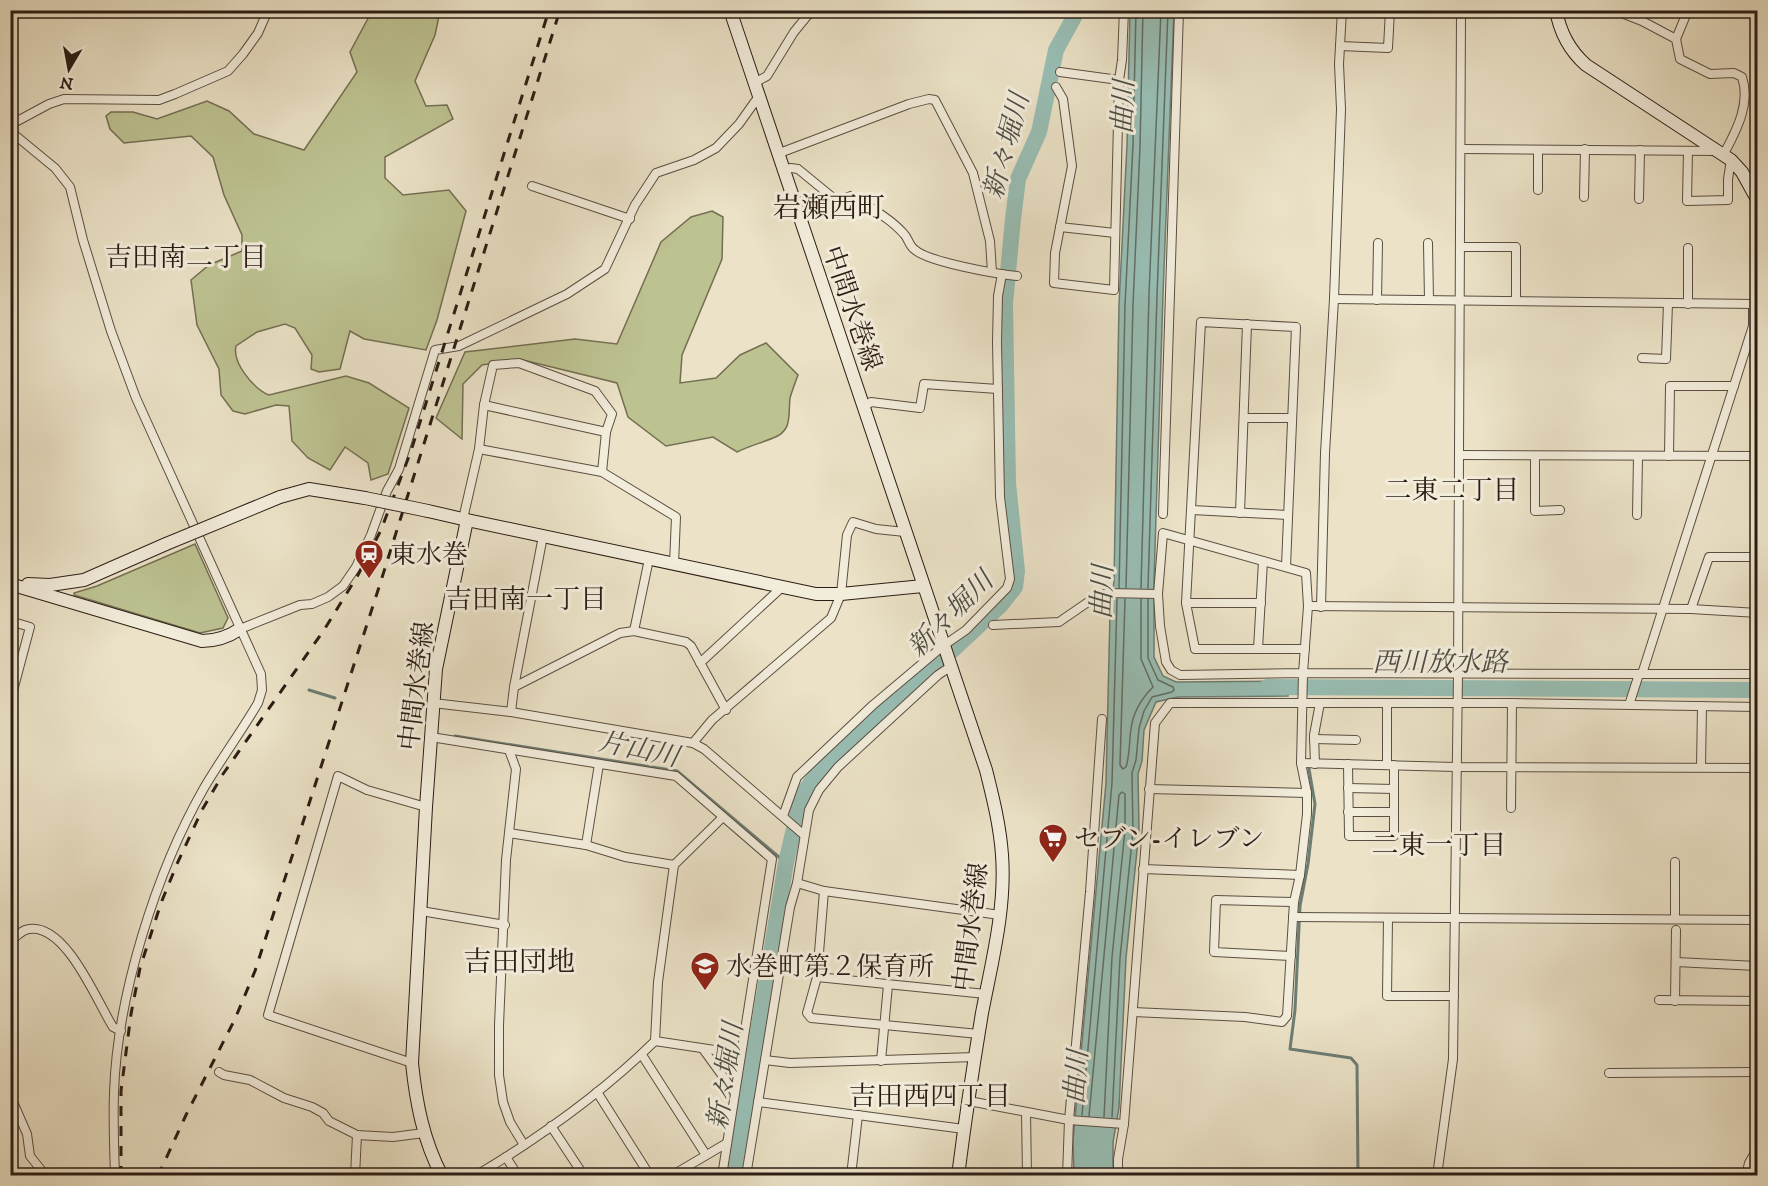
<svg xmlns="http://www.w3.org/2000/svg" width="1768" height="1186" font-family="'IM FELL DW Pica','Noto Serif JP',serif">
<style>
.green{fill:#bdc291;stroke:#746f52;stroke-width:1.5}
.water{fill:#98beb4;stroke:#6c7d74;stroke-width:1.5}
.lines{fill:none;stroke-linecap:round;stroke-linejoin:round}
.shore{stroke:#626d64;stroke-width:1.5}
.stream{stroke:#6c7d74;stroke-width:3}
.river{stroke:#98beb4;stroke-width:16}
.street-casing{stroke:#5b4e41;stroke-width:10}
.secondary-casing{stroke:#2b1c14;stroke-width:14}
.street{stroke:#f2ecdb;stroke-width:8}
.secondary{stroke:#f2ecdb;stroke-width:12}
.rail{stroke:#2b1c14;stroke-width:3;stroke-dasharray:10 10;stroke-linecap:butt}
.secondary-bridge-casing{stroke:#2b1c14;stroke-width:14;stroke-linecap:butt}
.secondary-bridge{stroke:#f2ecdb;stroke-width:12}
.labels{text-anchor:middle;stroke-width:6;stroke-linejoin:round;paint-order:stroke}
.street-label{font-size:26px;fill:#2b1c14;stroke:#f2ecdb}
.poi-label{font-size:26px;fill:#2b1c14;stroke:#f2ecdb;text-anchor:start}
.water-label{font-size:27px;font-style:italic;fill:#4c4d44;stroke:#f2ecdb}
.neighbourhood-label{font-size:27px;fill:#2b1c14;stroke:#f2ecdb}
.quarter-label{font-size:28px;fill:#2b1c14;stroke:#f2ecdb}
</style>
<rect width="100%" height="100%" fill="#ebe2c7"/>
<filter id="stains"><feTurbulence type="fractalNoise" baseFrequency=".00333" numOctaves="4"/><feColorMatrix values="0 0 0 0 .2 0 0 0 0 .09 0 0 0 0 .02 0 0 0 .5 -.17"/></filter>
<radialGradient id="worn" r=".72"><stop offset=".6" stop-color="#630" stop-opacity="0"/><stop offset="1" stop-color="#630" stop-opacity=".3"/></radialGradient>
<g class="green">
<path d="M372,11H440L435,35L415,81L426,106L447,105L453,119L385,157V178L403,195L449,190L466,211L437,320L426,350L364,339L350,331L340,369L319,372L311,369L312,355L295,328L285,324L257,332L236,346C232,363 254,389 269,395L346,376L369,383L409,408L388,474L371,480L368,463L345,447L330,470L308,458L292,441L289,406L276,405L245,414L233,411L221,395L219,369L197,325L191,280L209,265L242,251V235L224,195L213,157L191,136L124,143L110,129L106,116L111,112H133L157,119L207,101L229,111L254,134L304,150L357,72L350,52Z"/>
<path d="M712,211L723,217L722,259L682,355L680,383L716,378L740,355L766,343L798,375C795,383 792,391 790,398C788,415 793,431 773,438C761,443 749,446 737,452L713,437L666,446L628,417L617,383L519,359L482,365L463,384L462,439L436,418L465,352L575,339L617,344L661,242L691,217Z"/>
<path d="M195,544L228,618L223,628L200,633L74,595V593L97,586Z"/>
</g>
<path class="water" d="M1130,11H1174L1163,295L1154,580V657L1163,676L1176,682L1287,681L1288,696L1178,697L1156,702L1144,730L1142,761L1138,774L1139,831L1126,958L1119,1108L1113,1142V1175L1074,1176L1073,1140L1106,783L1110,613L1114,581L1119,305L1127,145Z"/>
<g class="lines">
<g class="shore">
<path d="M1119,588L1125,305L1133,145L1136,10"/>
<path d="M1126,588L1133,305L1140,146L1143,10"/>
<path d="M1141,588L1149,294L1161,10"/>
<path d="M1148,588L1157,295L1168,10"/>
<path d="M1125,599L1120,765L1123,769L1126,767C1130,754 1129,742 1131,729C1133,712 1142,698 1153,687L1141,659V599"/>
<path d="M1082,1115L1112,783L1117,599"/>
<path d="M1089,1116L1119,795L1122,792L1125,794V830L1112,957L1104,1117"/>
<path d="M1112,1117L1120,958L1133,831L1132,773L1136,760L1139,728L1144,711L1152,697L1172,692L1174,690L1173,687L1158,680L1148,658V599"/>
</g>
<g class="stream">
<path d="M309,690L335,698"/>
<path d="M455,736L677,771L786,863"/>
<path d="M1309,769L1315,804L1308,864L1300,906L1295,1010L1290,1049L1351,1058L1357,1065L1358,1176"/>
</g>
<g class="river">
<path d="M1267,687L1758,690"/>
<path d="M734,1176L786,863L800,803L807,788L819,771L829,760L956,647L1000,606L1015,587L1017,571L1008,483L1005,304L1013,219L1018,179L1039,132L1056,50L1078,10"/>
</g>
<g class="street-casing">
<g id="street">
<path d="M1614,10L1642,21L1676,39L1680,59L1710,74L1734,73L1742,77C1751,104 1736,131 1724,154"/>
<path d="M1676,39L1688,10"/>
<path d="M1340,46L1388,48L1390,10"/>
<path d="M1060,72L1119,80"/>
<path d="M754,83L767,76L794,32L812,10"/>
<path d="M1056,87L1063,99L1072,166L1055,253L1054,283L1114,290L1119,80L1122,60L1124,10"/>
<path d="M10,125L49,104L64,99L159,100L175,94L228,71L243,54L258,33L268,10"/>
<path d="M10,131L55,168L70,187L83,240L111,331L136,398L261,674L262,690L258,703C241,732 221,759 204,788C156,872 117,996 114,1093C113,1120 114,1148 115,1176"/>
<path d="M1461,149L1716,151"/>
<path d="M1688,151L1687,201L1728,200V179L1731,160"/>
<path d="M777,154L909,104L929,99L935,100L973,173L990,241L992,272"/>
<path d="M782,170L791,168L798,169L837,201L851,196C869,207 890,218 904,234C908,238 909,245 914,249C927,262 997,274 1017,276"/>
<path d="M532,186L630,219"/>
<path d="M1538,190V150"/>
<path d="M1584,197L1585,149"/>
<path d="M1639,199L1640,150"/>
<path d="M1060,227L1115,233"/>
<path d="M1428,243L1429,300"/>
<path d="M1460,247H1516V301"/>
<path d="M1334,299L1756,304"/>
<path d="M1377,300L1378,243"/>
<path d="M1688,304V248"/>
<path d="M1642,358L1666,359L1668,303"/>
<path d="M484,405L606,432"/>
<path d="M863,407L871,402L920,408L924,384L998,389"/>
<path d="M1244,418H1291"/>
<path d="M479,449L602,472L676,517L674,564"/>
<path d="M1459,455L1758,456"/>
<path d="M1669,456L1670,386H1734"/>
<path d="M1535,457V511L1560,510"/>
<path d="M1192,510L1287,515"/>
<path d="M1240,513L1247,324"/>
<path d="M1163,514L1179,10"/>
<path d="M1637,515L1638,456"/>
<path d="M463,519L479,449L484,405L493,365L519,363L595,391L612,414L606,432L602,472"/>
<path d="M1286,566L1296,327L1201,322L1186,603L1195,649H1305"/>
<path d="M1186,603H1261"/>
<path d="M1308,606L1691,609L1758,613"/>
<path d="M1321,607L1325,453L1334,299L1341,109L1339,64L1342,10"/>
<path d="M1691,609L1709,557H1758"/>
<path d="M10,621L30,627L10,702"/>
<path d="M993,625L1059,622L1091,600L1107,593L1158,594"/>
<path d="M240,629L300,605L312,604L328,597L343,586L356,567L371,535L387,491L399,469L435,350L459,346L567,294L605,269L635,205L656,173L694,160L716,148L739,124L759,96"/>
<path d="M634,631L649,559"/>
<path d="M1258,649L1263,561"/>
<path d="M700,663L781,588"/>
<path d="M1642,674H1758"/>
<path d="M514,687L620,633L634,631L686,642L691,646L726,710"/>
<path d="M433,703L511,712L693,743L704,749L804,835"/>
<path d="M1629,705L1639,674"/>
<path d="M511,712L514,687L543,536"/>
<path d="M431,737L676,776L772,859L722,1176"/>
<path d="M1314,739L1356,740"/>
<path d="M693,743L712,720L831,618L841,594L847,535L853,522L876,529L905,532"/>
<path d="M509,750L516,769L506,860L499,1025V1075L503,1102L510,1122L524,1145"/>
<path d="M1301,763L1456,767L1758,768"/>
<path d="M1315,764L1314,735L1320,703"/>
<path d="M1348,764L1349,836H1394V765"/>
<path d="M1387,765V704"/>
<path d="M1701,767L1702,706"/>
<path d="M1348,788L1394,789"/>
<path d="M1149,789L1307,793"/>
<path d="M1511,808L1512,703"/>
<path d="M1348,812H1394"/>
<path d="M783,816L797,777L873,705L943,646L966,630L1007,588L1010,579L1000,497L997,342L998,296L1002,274"/>
<path d="M509,833L586,845L625,857L674,865"/>
<path d="M586,845L599,764"/>
<path d="M1143,869L1300,875"/>
<path d="M797,883L824,891L1000,915"/>
<path d="M824,891L817,977L807,1013L811,1018L979,1034"/>
<path d="M421,911L505,925"/>
<path d="M1293,917L1758,920"/>
<path d="M1388,918L1387,996H1454"/>
<path d="M1675,919V862"/>
<path d="M10,942C16,937 21,930 29,929C66,923 97,1002 113,1027L121,1031"/>
<path d="M1291,956L1214,952L1216,900L1294,902"/>
<path d="M1676,962L1757,966"/>
<path d="M817,977L986,994"/>
<path d="M1659,1000L1756,1001"/>
<path d="M1675,1001L1676,930"/>
<path d="M1133,1012L1245,1017L1282,1022L1287,1016L1294,902L1300,875L1307,814V793L1301,763L1303,673L1308,606L1306,573L1163,533L1158,594L1160,626L1166,662L1171,670L1180,675L1303,673L1642,674L1753,326V304"/>
<path d="M655,1041L741,1054"/>
<path d="M703,1049L735,1093"/>
<path d="M642,1055L706,1155"/>
<path d="M765,1060L790,1063L975,1057"/>
<path d="M881,1061L888,985"/>
<path d="M412,1063L268,1015L338,776L367,790L426,807"/>
<path d="M219,1072L224,1075L250,1080L284,1098L312,1107L323,1113L329,1121L357,1135L393,1137L424,1133"/>
<path d="M1609,1073L1758,1072"/>
<path d="M597,1092L650,1176"/>
<path d="M10,1095L27,1134L30,1156L46,1176"/>
<path d="M969,1101L1069,1120L1124,1124"/>
<path d="M758,1102L964,1129"/>
<path d="M1026,1112L1027,1176"/>
<path d="M551,1126L584,1176"/>
<path d="M506,1157L518,1176"/>
<path d="M355,1176L357,1135"/>
<path d="M475,1176C539,1138 602,1093 655,1041L658,982L674,865L723,817"/>
<path d="M671,1176L727,1143"/>
<path d="M746,1176L790,907L797,883L809,810L819,790L838,767L938,675L950,667"/>
<path d="M851,1176L858,1115"/>
<path d="M1067,1176L1069,1120L1090,892L1102,719"/>
<path d="M1118,1176V1159L1124,1124L1155,723L1170,703H1512L1758,707"/>
<path d="M1437,1176L1453,1059L1458,674L1461,10"/>
<path d="M1746,1176L1749,1163L1756,1151L1758,1152"/>
</g>
</g>
<g class="secondary-casing">
<g id="secondary">
<path d="M730,10L986,770C993,798 1000,826 1002,855C1006,908 992,961 982,1013C973,1067 965,1121 958,1176"/>
<path d="M1556,10C1560,33 1569,50 1586,65L1731,160L1742,172L1758,201"/>
<path d="M280,497L309,489L365,498"/>
<path d="M428,511L467,520"/>
<path d="M10,584L202,641C216,641 228,637 240,629"/>
<path d="M28,584L50,585L84,580L166,544"/>
<path d="M1758,835V1011"/>
<path d="M442,1176C423,1140 416,1102 412,1063L426,807L436,669L467,520L816,594H841L923,586"/>
</g>
</g>
<use href="#street" class="street"/>
<use href="#secondary" class="secondary"/>
<g class="rail">
<path d="M121,1176V1091L131,1014L140,968L161,903L177,864L202,810L223,774L324,630L358,575L381,530L411,451L549,10"/>
<path d="M158,1176L186,1115L235,1019L255,971L380,584L560,10"/>
</g>
<g class="secondary-bridge-casing">
<g id="secondary-bridge">
<path d="M365,498L428,511"/>
<path d="M166,544L280,497"/>
</g>
</g>
<use href="#secondary-bridge" class="secondary-bridge"/>
</g>
<defs>
<g id="station-pin" transform="scale(1.5)"><path d="M0 17L-7.5 6A9.5 9.5 0 1 1 7.5 6Z" fill="#8f2418" stroke="#f2ecdb"/><path d="M-3-6H3Q5-6 5-4V2Q5 4 3 4L4.5 6H3L1.5 4h-3L-3 6H-4.5L-3 4Q-5 4-5 2V-4Q-5-6-3-6ZM-3.5-4v3h7v-3ZM-3.5 1v1.5H-2V1ZM2 1v1.5H3.5V1Z" fill="#fff"/></g>
<g id="supermarket-pin" transform="scale(1.5)"><path d="M0 17L-7.5 6A9.5 9.5 0 1 1 7.5 6Z" fill="#8f2418" stroke="#f2ecdb"/><path d="M-6-5.5h2.5l.6 2H6L4.5 2H-2.5L-4.4-4H-6ZM-1.5 3.2a1.3 1.3 0 1 0 .1 0ZM3 3.2a1.3 1.3 0 1 0 .1 0Z" fill="#fff"/></g>
<g id="school-pin" transform="scale(1.5)"><path d="M0 17L-7.5 6A9.5 9.5 0 1 1 7.5 6Z" fill="#8f2418" stroke="#f2ecdb"/><path d="M0-5L7-2L0 1L-7-2ZM-4 1L0 2.5L4 1V4Q0 6-4 4Z" fill="#fff"/></g>
</defs>
<g fill-rule="evenodd">
<use href="#station-pin" x="369" y="554"/>
<use href="#supermarket-pin" x="1053" y="838"/>
<use href="#school-pin" x="705" y="966"/>
</g>
<g class="labels">
<g class="street-label">
<text transform="translate(853 308) rotate(71)" y="9">中間水巻線</text>
<text transform="translate(416 686) rotate(-83)" y="9">中間水巻線</text>
<text transform="translate(970 927) rotate(-83)" y="9">中間水巻線</text>
</g>
<g class="poi-label">
<text x="390" y="563">東水巻</text>
<text x="1074" y="847">セブン-イレブン</text>
<text x="726" y="975">水巻町第２保育所</text>
</g>
<g class="water-label">
<text transform="translate(1123 107) rotate(-88)" y="9">曲川</text>
<text transform="translate(1006 146) rotate(-75)" y="9">新々堀川</text>
<text transform="translate(1102 592) rotate(-88)" y="9">曲川</text>
<text transform="translate(950 614) rotate(-45)" y="9">新々堀川</text>
<text x="1440" y="671">西川放水路</text>
<text transform="translate(639 749) rotate(12)" y="9">片山川</text>
<text transform="translate(725 1076) rotate(-81)" y="9">新々堀川</text>
<text transform="translate(1076 1077) rotate(-86)" y="9">曲川</text>
</g>
<g class="neighbourhood-label">
<text x="186" y="266">吉田南二丁目</text>
<text x="1452" y="499">二東二丁目</text>
<text x="526" y="608">吉田南一丁目</text>
<text x="1439" y="854">二東一丁目</text>
<text x="930" y="1105">吉田西四丁目</text>
</g>
<g class="quarter-label">
<text x="829" y="217">岩瀬西町</text>
<text x="519" y="971">吉田団地</text>
</g>
</g>
<rect width="1768" height="1186" fill="none" stroke="#ebe2c7" stroke-width="36"/>
<rect x="12" y="12" width="1744" height="1162" fill="none" stroke="#2b1c14" stroke-width="3"/>
<rect x="18" y="18" width="1732" height="1150" fill="none" stroke="#2b1c14" stroke-width="1.5"/>
<g transform="translate(69 69) rotate(190)" stroke="#f2ecdb" stroke-width="4.5" paint-order="stroke">
<path d="M0-4.5L10 22L0 15L-10 22Z" fill="#2b1c14"/>
<text y="-9" font-size="16" font-weight="bold" text-anchor="middle" fill="#2b1c14">N</text>
</g>
<rect width="100%" height="100%" filter="url(#stains)"/>
<rect width="100%" height="100%" fill="url(#worn)"/>
</svg>
